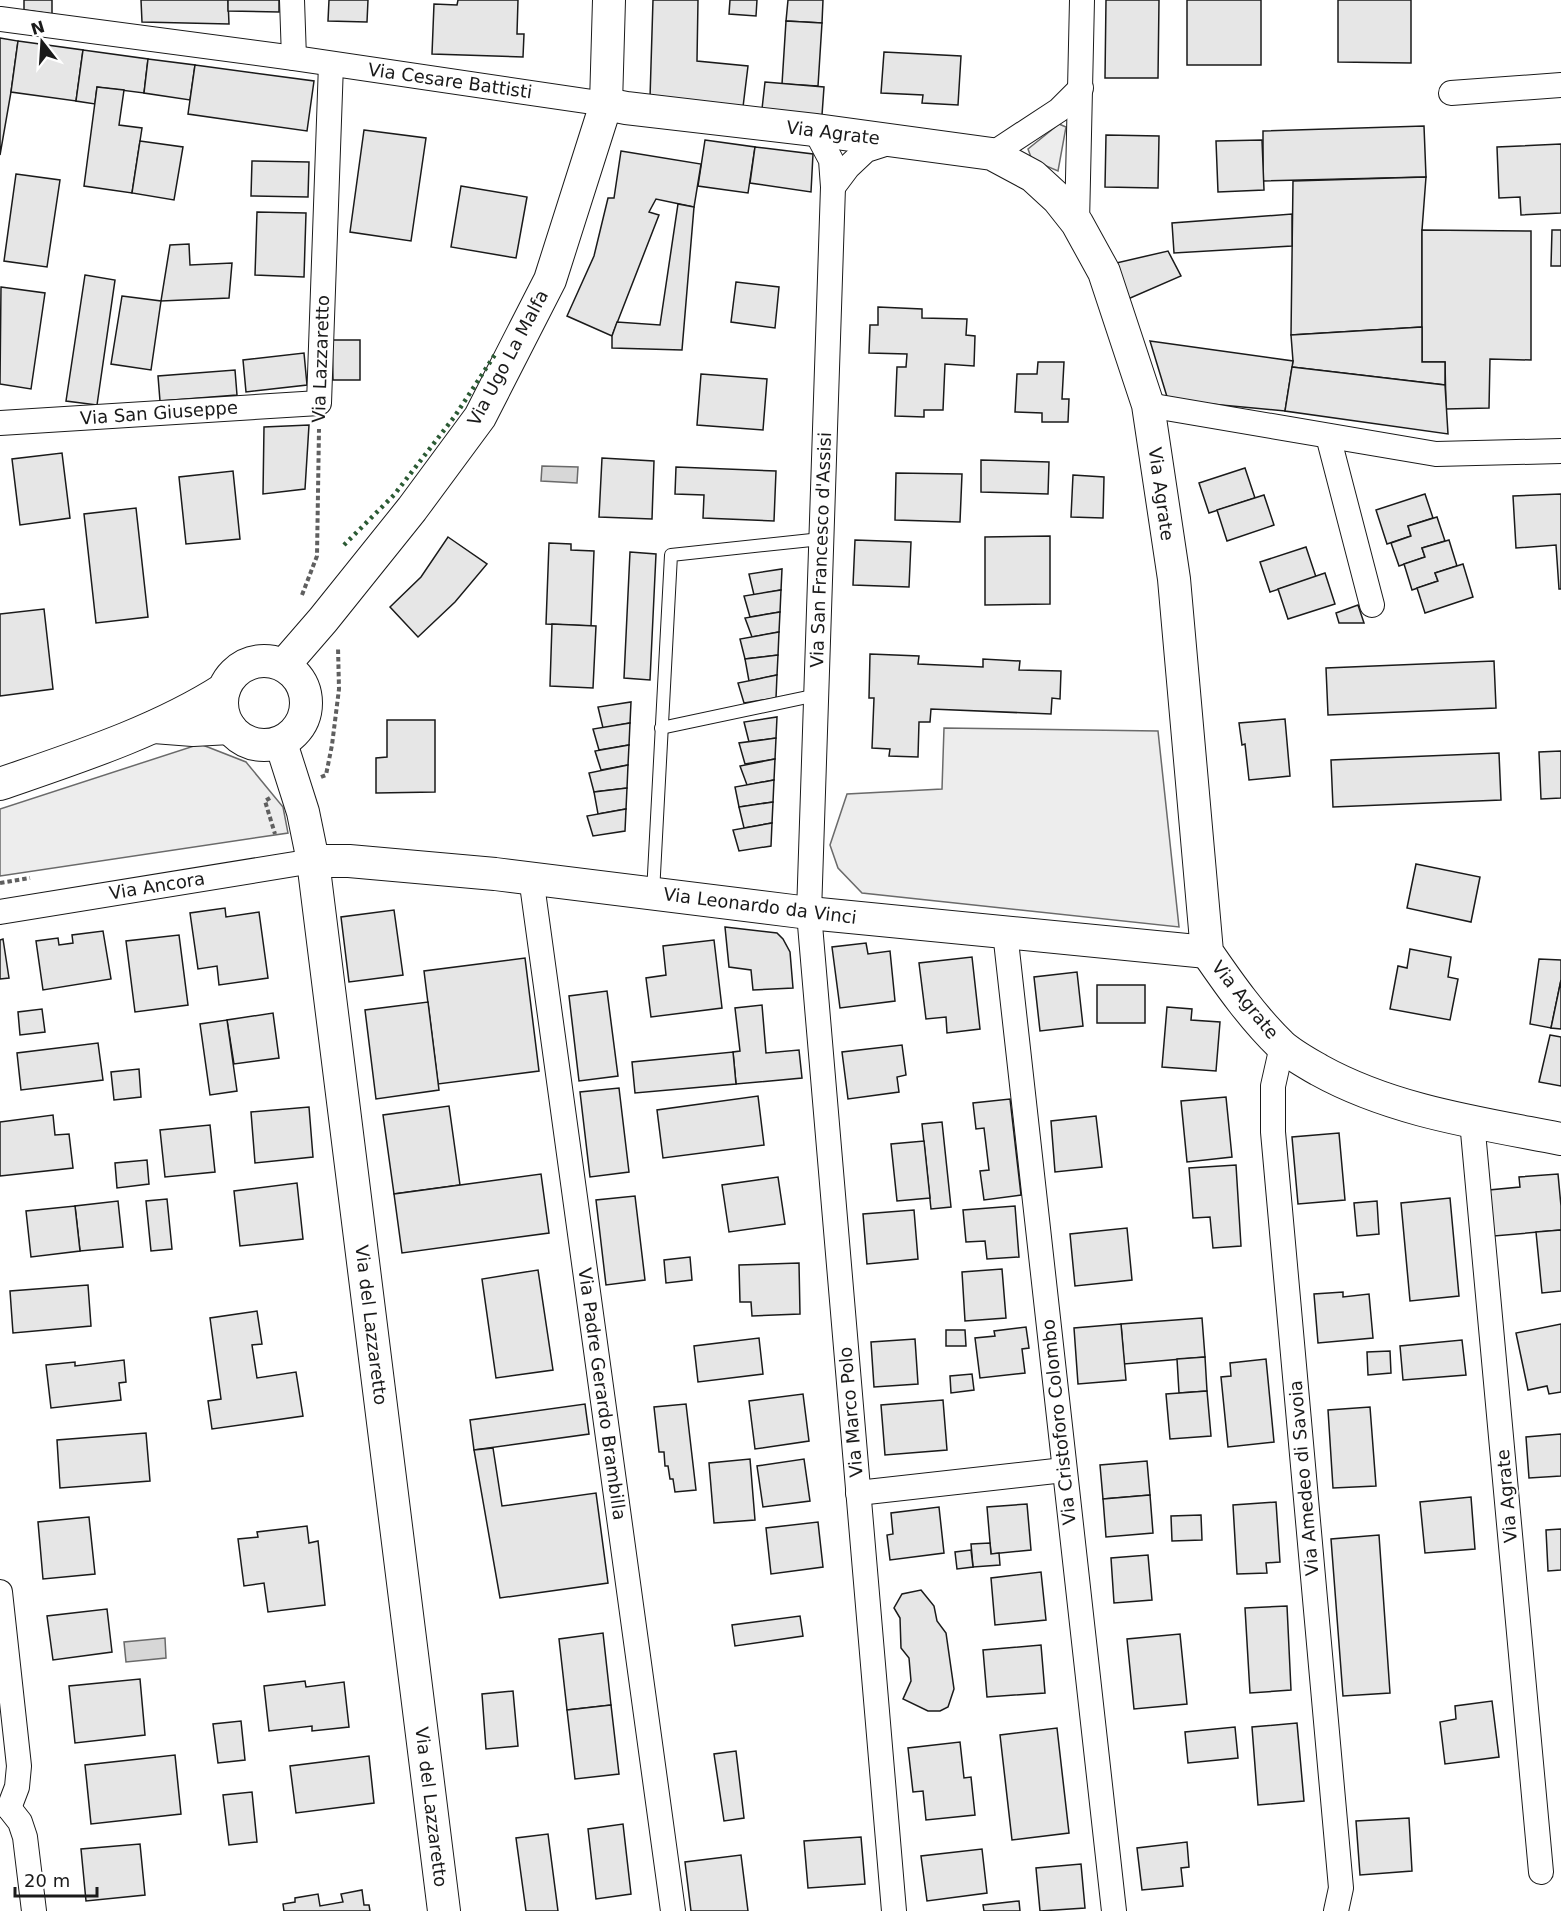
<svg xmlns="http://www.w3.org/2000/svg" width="1561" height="1911" font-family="'DejaVu Sans',sans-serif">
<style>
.green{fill:#ededed;stroke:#6a6a6a;stroke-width:1.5}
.water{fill:#d7d7d7;stroke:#6a6a6a;stroke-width:1.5}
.building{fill:#e6e6e6;stroke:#1a1a1a;stroke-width:1.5}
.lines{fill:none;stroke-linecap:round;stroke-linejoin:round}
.service-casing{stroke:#1a1a1a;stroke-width:14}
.minor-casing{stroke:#1a1a1a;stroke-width:26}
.tertiary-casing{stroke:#1a1a1a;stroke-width:34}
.path{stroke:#5f5f5f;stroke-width:4;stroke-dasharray:4.5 3;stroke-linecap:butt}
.service{stroke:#fff;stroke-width:12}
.minor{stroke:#fff;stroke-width:24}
.tertiary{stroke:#fff;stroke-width:32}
.hedge{stroke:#2b5a34;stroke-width:4.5;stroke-dasharray:3 4.5;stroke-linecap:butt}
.labels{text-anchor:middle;stroke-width:4.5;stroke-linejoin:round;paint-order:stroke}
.street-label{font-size:18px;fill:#1a1a1a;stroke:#fff}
</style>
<rect width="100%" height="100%" fill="#fff"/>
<g class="green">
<path d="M1059,124L1066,127L1058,171L1032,160L1028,149Z"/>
<path d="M944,728L1158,731L1179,927L862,893L838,868L830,845L847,794L942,789Z"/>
<path d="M200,744L246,762L283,807L288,833L0,876V809Z"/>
</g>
<g class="water">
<path d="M542,466L578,467L577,483L541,481Z"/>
<path d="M165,1638L166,1658L126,1662L124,1642Z"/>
</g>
<g class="building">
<path d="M24,0H52V14L24,10Z"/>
<path d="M141,0H228L229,24L142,22Z"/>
<path d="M228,0H279V12L228,11Z"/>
<path d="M329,0H368L367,22L328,21Z"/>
<path d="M458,0H518L517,34H524L523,57L432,54L434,4L457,5Z"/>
<path d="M653,0H698L697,61L748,66L743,107L650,98Z"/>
<path d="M730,0H757L756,16L729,14Z"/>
<path d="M788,0H823L822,23L786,21Z"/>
<path d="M1106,0H1159L1158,78H1105Z"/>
<rect x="1187" y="0" width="74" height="65"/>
<path d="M1338,0H1411V63L1338,62Z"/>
<path d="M786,21L822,23L818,86L782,84Z"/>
<path d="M0,38L18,41L11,92L0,155Z"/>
<path d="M18,41L83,50L76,101L11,92Z"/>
<path d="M83,50L148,59L144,93L97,87L95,104L76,101Z"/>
<path d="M884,52L961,56L958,105L922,103L923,95L881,93Z"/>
<path d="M148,59L195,65L190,100L144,93Z"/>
<path d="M195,65L314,81L307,131L188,114Z"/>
<path d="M765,82L824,87L822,115L762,109Z"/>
<path d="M97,87L124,90L119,125L142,128L132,193L84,186Z"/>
<path d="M1424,126L1426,177L1263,181V131Z"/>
<path d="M364,130L426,138L411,241L350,232Z"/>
<path d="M1106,135L1159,136L1158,188L1105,187Z"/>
<path d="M705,140L755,147L748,193L698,186Z"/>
<path d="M1262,140L1264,190L1218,192L1216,141Z"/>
<path d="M140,141L183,147L174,200L132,193Z"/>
<path d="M1561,144V213L1521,215L1520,197L1499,198L1497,147Z"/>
<path d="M755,147L813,154L811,192L750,183Z"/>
<path d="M621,151L701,164L694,207L656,199L649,212L659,215L612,336L567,316L594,256L608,198H614Z"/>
<path d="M252,161L309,162L308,197L251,196Z"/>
<path d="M16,174L60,180L47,267L4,261Z"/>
<path d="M1426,177L1422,230V327L1291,335L1293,181Z"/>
<path d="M461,186L527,197L516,258L451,247Z"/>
<path d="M678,204L694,207L682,350L612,348V336L617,322L660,325Z"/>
<path d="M257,212L306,213L304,277L255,275Z"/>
<path d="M1292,214V246L1174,253L1172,223Z"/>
<path d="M1422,230L1531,231V360L1490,359L1489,408L1446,409L1445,362H1422Z"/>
<path d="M1552,230H1561V266H1551Z"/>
<path d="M189,244L190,265L232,263L229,298L161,301L170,245Z"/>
<path d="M1168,251L1181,276L1128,299L1112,264Z"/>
<path d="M85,275L115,280L97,405L66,401Z"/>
<path d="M736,282L779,287L775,328L731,322Z"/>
<path d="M1,287L45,293L31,389L0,384Z"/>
<path d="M122,296L161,301L151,370L111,364Z"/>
<path d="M878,307L922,309V318L967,319L966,335L975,336L974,366L945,364L943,410H924V417L895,416L897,367H906L907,354L869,353L870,325H878Z"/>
<path d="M1422,327V362H1445V385L1292,367L1293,361L1291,335Z"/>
<path d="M332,340H360V380H333Z"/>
<path d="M1150,341L1293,361L1285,411L1168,400Z"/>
<path d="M304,353L307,385L246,392L243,360Z"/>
<path d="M1038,362H1064L1062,399H1069L1068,422H1042V413L1015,412L1017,374H1037Z"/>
<path d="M1292,367L1445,385L1448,434L1285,411Z"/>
<path d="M235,370L237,395L160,401L158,376Z"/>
<path d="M701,374L767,379L763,430L697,425Z"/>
<path d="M309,425L305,489L263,494L264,427Z"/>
<path d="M62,453L70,518L20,525L12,459Z"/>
<path d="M602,458L654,461L652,519L599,517Z"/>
<path d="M981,460L1049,462L1048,494L981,492Z"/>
<path d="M676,467L776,471L774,521L703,518L704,495L675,494Z"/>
<path d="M1245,468L1255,498L1209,513L1199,483Z"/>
<path d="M233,471L240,539L186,544L179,477Z"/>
<path d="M896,473L962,474L960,522L895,520Z"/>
<path d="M1073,475L1104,477L1103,518L1071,517Z"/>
<path d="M1425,494L1433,518L1408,526L1411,536L1387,544L1376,510Z"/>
<path d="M1561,494V589H1559L1556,545L1516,548L1513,496Z"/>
<path d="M1264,495L1274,525L1227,541L1217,510Z"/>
<path d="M136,508L148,617L96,623L84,514Z"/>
<path d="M1437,517L1445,541L1422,548L1425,557L1399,566L1391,543L1411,536L1408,526Z"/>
<path d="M1050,536V604L985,605V537Z"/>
<path d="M448,537L487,564L455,602L418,637L390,607L421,577Z"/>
<path d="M855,540L911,542L909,587L853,585Z"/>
<path d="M1449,540L1457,566L1435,573L1438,581L1412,590L1404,564L1425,557L1422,548Z"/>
<path d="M549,543L571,544V550L594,551L591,626L546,624Z"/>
<path d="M1306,547L1316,577L1270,592L1260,562Z"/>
<path d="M630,552L656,554L650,680L624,678Z"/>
<path d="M1463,564L1473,597L1425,613L1417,588L1438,581L1435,573Z"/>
<path d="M782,569L781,590L754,595L749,574Z"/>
<path d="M1325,573L1335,604L1288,619L1278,589Z"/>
<path d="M781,590L780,612L750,617L744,596Z"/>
<path d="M1358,605L1364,623H1339L1336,613Z"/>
<path d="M44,609L53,689L0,696V614Z"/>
<path d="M780,612L779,632L752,637L745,618Z"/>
<path d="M552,624L596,626L593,688L550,686Z"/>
<path d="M779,632L778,655L745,659L740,639Z"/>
<path d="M870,654L919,656L918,664L983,667V659L1020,661L1019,670L1061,671L1060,699L1052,698L1051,714L931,709L930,722H919L918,757L889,756L890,749L872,748L874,698H869Z"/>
<path d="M778,655L777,675L749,681L745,659Z"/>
<path d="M1494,661L1496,708L1328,715L1326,668Z"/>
<path d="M777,675L776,698L744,703L738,683Z"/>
<path d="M631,702L630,723L603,728L598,707Z"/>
<path d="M777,717L776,738L749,742L744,722Z"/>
<path d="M1285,719L1290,776L1249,780L1245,744L1242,745L1239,723Z"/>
<path d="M387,720H435V792L376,793V758L387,757Z"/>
<path d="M630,723L629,745L599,750L593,729Z"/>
<path d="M776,738L775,759L745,764L739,743Z"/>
<path d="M629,745L628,765L601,770L595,751Z"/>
<path d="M1561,751V798L1541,799L1539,752Z"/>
<path d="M1499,753L1501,800L1333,807L1331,760Z"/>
<path d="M775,759L774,780L747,785L740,766Z"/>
<path d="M628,765L627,788L594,792L589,773Z"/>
<path d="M774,780L773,802L739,807L735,787Z"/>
<path d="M627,788L626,809L598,814L594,792Z"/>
<path d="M773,802L772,823L744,828L739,807Z"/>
<path d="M626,809L625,831L593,836L587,816Z"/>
<path d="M772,823L771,846L739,851L733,830Z"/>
<path d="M1416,864L1480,877L1471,922L1407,908Z"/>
<path d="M225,908L226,917L259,912L268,978L219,985L217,966L198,969L190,913Z"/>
<path d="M394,910L403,975L349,982L341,917Z"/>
<path d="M725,927L777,933L783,939L790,952L793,988L753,990L751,970L729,967Z"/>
<path d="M103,931L111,979L43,990L36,941L58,938L59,945L73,943L72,935Z"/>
<path d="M179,935L188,1005L135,1012L126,941Z"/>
<path d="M3,939L9,978L0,979V940Z"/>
<path d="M714,940L722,1008L651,1017L646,978L666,975L663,946Z"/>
<path d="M866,943L868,954L890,951L895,1001L840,1008L832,947Z"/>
<path d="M1410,949L1451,957L1448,977L1458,979L1450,1020L1390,1009L1398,966L1407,968Z"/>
<path d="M972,957L980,1029L947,1033L946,1017L926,1019L919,963Z"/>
<path d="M525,958L539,1071L438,1084L424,971Z"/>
<path d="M1539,959L1561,960V980L1551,1028L1530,1024Z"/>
<path d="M1077,972L1083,1026L1040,1031L1034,977Z"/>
<path d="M1561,980V1029L1551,1028Z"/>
<rect x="1097" y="985" width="48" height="38"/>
<path d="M607,991L618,1076L579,1081L569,996Z"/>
<path d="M428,1002L439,1090L376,1099L365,1010Z"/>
<path d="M762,1005L766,1053L799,1050L802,1078L736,1084L733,1052L740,1051L735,1008Z"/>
<path d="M1167,1007L1192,1009L1191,1020L1220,1022L1216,1071L1162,1067Z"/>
<path d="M42,1009L45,1032L20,1035L18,1012Z"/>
<path d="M273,1013L279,1058L234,1064L227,1020Z"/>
<path d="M227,1020L237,1091L210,1095L200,1024Z"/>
<path d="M1550,1035L1561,1037V1086L1539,1082Z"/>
<path d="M98,1043L103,1080L21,1090L17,1053Z"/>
<path d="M902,1045L906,1075L897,1077L899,1092L848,1099L842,1052Z"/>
<path d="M733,1052L736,1084L635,1093L632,1062Z"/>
<path d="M139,1069L141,1097L114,1100L111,1072Z"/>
<path d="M619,1088L629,1172L590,1177L580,1092Z"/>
<path d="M758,1096L764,1145L663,1158L657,1110Z"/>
<path d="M1226,1097L1232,1157L1187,1162L1181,1101Z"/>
<path d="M1010,1099L1021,1195L984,1200L980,1171L989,1170L984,1128L976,1129L973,1103Z"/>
<path d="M449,1106L460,1185L394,1194L383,1115Z"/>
<path d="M309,1107L313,1157L255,1163L251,1112Z"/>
<path d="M53,1115L55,1135L69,1134L73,1168L0,1176V1122Z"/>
<path d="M1096,1116L1102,1167L1055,1172L1051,1121Z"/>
<path d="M942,1122L951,1207L931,1209L922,1124Z"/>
<path d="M210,1125L215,1172L165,1177L160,1130Z"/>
<path d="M1339,1133L1345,1200L1298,1204L1292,1137Z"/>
<path d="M924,1141L930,1198L897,1201L891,1144Z"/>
<path d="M147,1160L149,1184L117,1188L115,1163Z"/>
<path d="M1236,1165L1241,1246L1213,1248L1210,1217L1193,1218L1189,1168Z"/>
<path d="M541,1174L549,1233L402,1253L394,1194Z"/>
<path d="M1558,1174L1561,1206V1230L1494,1236L1489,1190L1520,1187L1519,1177Z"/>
<path d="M778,1177L785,1224L729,1232L722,1185Z"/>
<path d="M297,1183L303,1239L240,1246L234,1191Z"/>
<path d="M635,1196L645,1280L606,1285L596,1200Z"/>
<path d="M1450,1198L1459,1296L1410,1301L1401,1203Z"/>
<path d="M167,1199L172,1249L151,1251L146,1201Z"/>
<path d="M118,1201L123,1247L80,1251L75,1206Z"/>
<path d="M1377,1201L1379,1234L1357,1236L1354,1203Z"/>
<path d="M75,1206L80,1251L31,1257L26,1211Z"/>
<path d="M1015,1206L1019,1257L987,1259L985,1241L966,1242L963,1210Z"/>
<path d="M914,1210L918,1259L867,1264L863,1214Z"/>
<path d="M1127,1228L1132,1280L1075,1286L1070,1234Z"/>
<path d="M1561,1230V1291L1542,1293L1536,1232Z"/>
<path d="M690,1257L692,1280L666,1283L664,1260Z"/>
<path d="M799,1263L800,1314L752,1316L751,1302H740L739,1265Z"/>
<path d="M1002,1269L1006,1318L965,1321L962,1272Z"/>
<path d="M538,1270L553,1370L496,1378L482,1279Z"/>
<path d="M88,1285L91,1326L13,1333L10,1291Z"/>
<path d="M1343,1292V1297L1369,1294L1373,1338L1318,1343L1314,1294Z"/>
<path d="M257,1311L262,1344L252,1345L257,1378L296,1372L303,1416L212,1429L208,1401L221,1399L210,1318Z"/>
<path d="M1202,1318L1205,1357L1124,1364L1121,1324Z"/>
<path d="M1121,1324L1126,1380L1078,1384L1074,1328Z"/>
<path d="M1561,1324V1392L1549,1394L1547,1386L1528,1390L1516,1333Z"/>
<path d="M1026,1327L1029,1348L1022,1349L1025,1373L980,1378L975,1338L995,1336L994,1331Z"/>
<path d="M946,1330H965L966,1346H946Z"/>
<path d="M759,1338L763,1374L698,1382L694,1346Z"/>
<path d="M915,1339L918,1384L874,1387L871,1342Z"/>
<path d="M1462,1340L1466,1375L1403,1380L1400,1346Z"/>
<path d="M1390,1351L1391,1373L1368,1375L1367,1352Z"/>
<path d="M1205,1357L1207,1391L1179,1393L1177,1359Z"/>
<path d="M1266,1359L1274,1442L1228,1447L1221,1377L1231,1376L1230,1363Z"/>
<path d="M124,1360L126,1382L119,1383L121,1400L51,1408L46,1365L75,1362V1366Z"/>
<path d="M972,1374L974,1390L951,1393L950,1376Z"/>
<path d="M1207,1391L1211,1436L1170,1439L1166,1394Z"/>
<path d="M803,1394L809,1441L755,1449L749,1401Z"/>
<path d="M943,1400L947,1450L885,1455L881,1405Z"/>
<path d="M585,1404L589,1434L474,1450L470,1420Z"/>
<path d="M686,1404L696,1490L675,1492L673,1479H670L668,1466H665L664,1452H659L654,1407Z"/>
<path d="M1370,1407L1376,1486L1333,1488L1328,1410Z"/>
<path d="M146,1433L150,1481L60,1488L57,1440Z"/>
<path d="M1561,1434V1476L1529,1478L1526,1437Z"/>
<path d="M493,1448L502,1506L596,1493L608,1583L500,1598L474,1450Z"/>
<path d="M750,1459L755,1520L714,1523L709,1463Z"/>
<path d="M804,1459L810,1501L763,1507L757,1466Z"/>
<path d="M1147,1461L1150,1495L1103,1499L1100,1465Z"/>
<path d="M1150,1495L1153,1533L1106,1537L1103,1499Z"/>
<path d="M1471,1497L1475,1549L1425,1553L1420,1502Z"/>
<path d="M1276,1502L1280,1562L1266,1563L1267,1573L1237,1574L1233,1505Z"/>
<path d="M1027,1504L1031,1550L991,1554L987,1507Z"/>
<path d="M939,1507L944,1553L890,1560L887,1535L893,1534L891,1513Z"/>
<path d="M1201,1515L1202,1540L1172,1541L1171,1516Z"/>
<path d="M89,1517L95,1574L43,1579L38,1522Z"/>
<path d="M818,1522L823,1567L771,1574L766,1528Z"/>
<path d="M307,1526L309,1543L318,1541L325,1605L268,1612L264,1583L244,1586L238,1539L258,1537L257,1532Z"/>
<path d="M1561,1529V1570L1548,1571L1546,1530Z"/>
<path d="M1379,1535L1390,1693L1343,1696L1331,1539Z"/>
<path d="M990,1543L991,1554L999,1553L1000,1565L973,1567L971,1544Z"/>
<path d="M971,1550L973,1567L957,1569L955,1552Z"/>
<path d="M1148,1555L1152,1600L1114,1603L1111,1558Z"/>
<path d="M1041,1572L1046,1620L995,1625L991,1578Z"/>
<path d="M921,1590L934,1606L937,1621L946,1633L954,1689L948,1707L940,1711H928L903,1699L911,1681L909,1658L901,1648L900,1618L894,1608L902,1594Z"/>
<path d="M1287,1606L1291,1690L1250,1693L1245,1608Z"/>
<path d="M107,1609L112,1652L53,1660L47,1616Z"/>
<path d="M800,1616L803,1636L735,1646L732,1625Z"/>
<path d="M603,1633L611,1705L567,1710L559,1639Z"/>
<path d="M1180,1634L1187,1704L1134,1709L1127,1639Z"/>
<path d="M1041,1645L1045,1693L987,1697L983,1650Z"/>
<path d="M140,1679L145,1735L75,1743L69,1686Z"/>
<path d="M305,1681L306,1687L344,1682L349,1727L312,1731V1726L269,1731L264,1686Z"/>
<path d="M513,1691L518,1746L486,1749L482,1694Z"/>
<path d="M1492,1701L1499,1757L1445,1764L1440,1722L1456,1719L1455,1706Z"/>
<path d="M611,1705L619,1774L575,1779L567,1710Z"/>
<path d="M241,1721L245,1760L218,1763L213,1724Z"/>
<path d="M1297,1723L1304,1801L1258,1805L1252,1727Z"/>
<path d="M1235,1727L1238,1758L1188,1763L1185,1732Z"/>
<path d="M1057,1728L1069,1833L1012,1840L1000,1735Z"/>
<path d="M960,1742L964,1778L971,1777L975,1815L926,1820L923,1791L913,1792L908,1748Z"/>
<path d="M736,1751L744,1818L724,1821L714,1754Z"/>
<path d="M175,1755L181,1814L91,1824L85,1765Z"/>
<path d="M369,1756L374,1803L296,1813L290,1766Z"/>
<path d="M252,1792L257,1842L229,1845L223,1795Z"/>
<path d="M1409,1818L1412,1871L1360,1875L1356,1821Z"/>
<path d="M623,1824L631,1894L596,1899L588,1829Z"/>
<path d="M548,1834L558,1911H526L516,1838Z"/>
<path d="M861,1837L865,1884L808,1888L804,1841Z"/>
<path d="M1187,1842L1189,1867L1181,1868L1183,1886L1142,1890L1137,1848Z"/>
<path d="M140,1844L145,1895L86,1901L81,1849Z"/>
<path d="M982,1849L987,1893L927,1901L921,1856Z"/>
<path d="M741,1855L748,1911H691L685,1862Z"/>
<path d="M1081,1864L1085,1908L1040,1911L1036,1868Z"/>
<path d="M362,1890L364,1905H369L370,1911H284L283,1904L295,1902V1898L318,1894L320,1906L343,1902L341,1894Z"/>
<path d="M1019,1901L1020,1911H984L983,1905Z"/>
</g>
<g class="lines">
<g class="service-casing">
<g id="service">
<path d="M661,728L817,695"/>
<path d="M653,893L671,555L821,539"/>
</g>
</g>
<g class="minor-casing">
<g id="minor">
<path d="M292,0L294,58"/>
<path d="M0,19L294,58L606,104"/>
<path d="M1451,93L1561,85"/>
<path d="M815,130L831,160L833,187L809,913L894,1911"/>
<path d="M992,154L1059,110L1081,88"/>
<path d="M833,187L848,167L866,150L894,141"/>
<path d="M1077,223L1082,0"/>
<path d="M1148,405L1436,454L1561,451"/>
<path d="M0,423L319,403L331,64"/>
<path d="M1328,436L1372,605"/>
<path d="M531,877L673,1911"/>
<path d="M0,912L313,861"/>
<path d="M1005,932L1114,1911"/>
<path d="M1282,1046L1273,1086V1132L1341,1888L1336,1911"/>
<path d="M1472,1121L1541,1872"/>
<path d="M858,1493L1064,1470"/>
<path d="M0,1592L19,1766L17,1787L9,1808"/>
<path d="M9,1808L20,1822L25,1837L34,1911"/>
</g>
</g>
<g class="tertiary-casing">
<g id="tertiary">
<path d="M606,104L626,108L815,130L992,154L1033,176L1058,199L1077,223L1104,272L1148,405L1174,579L1207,952C1229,984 1253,1018 1281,1045C1292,1055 1307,1063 1319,1070C1393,1111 1479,1123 1561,1139"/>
<circle cx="264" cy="703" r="42"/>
<path d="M284,665L323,620L412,509L480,417L550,280L606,104L609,0"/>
<path d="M154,727L193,730L230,728"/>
<path d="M281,743L303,812L313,861L444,1911"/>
<path d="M0,784C75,758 157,732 224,689"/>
<path d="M313,861H349L495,874L809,913L1207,952"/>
</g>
</g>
<g class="path">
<path d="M302,595L317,556L319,429"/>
<path d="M321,777L326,775L332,745L339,689L338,647"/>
<path d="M270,798L265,801L275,834"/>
<path d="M0,883L30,878"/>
</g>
<use href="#service" class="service"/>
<use href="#minor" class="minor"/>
<use href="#tertiary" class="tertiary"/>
<path class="hedge" d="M344,545L394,495L455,416L496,353"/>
</g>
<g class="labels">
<g class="street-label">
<text transform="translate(450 81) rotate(8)" y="6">Via Cesare Battisti</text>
<text transform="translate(833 133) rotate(7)" y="6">Via Agrate</text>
<text transform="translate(508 358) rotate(-62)" y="6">Via Ugo La Malfa</text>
<text transform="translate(321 359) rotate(-88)" y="6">Via Lazzaretto</text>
<text transform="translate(159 413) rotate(-4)" y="6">Via San Giuseppe</text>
<text transform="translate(1161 494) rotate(82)" y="6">Via Agrate</text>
<text transform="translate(821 550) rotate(-88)" y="6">Via San Francesco d'Assisi</text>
<text transform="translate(157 886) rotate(-9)" y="6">Via Ancora</text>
<text transform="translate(760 906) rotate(7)" y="6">Via Leonardo da Vinci</text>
<text transform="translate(1245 1000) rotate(51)" y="6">Via Agrate</text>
<text transform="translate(371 1325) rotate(83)" y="6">Via del Lazzaretto</text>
<text transform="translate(602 1394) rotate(82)" y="6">Via Padre Gerardo Brambilla</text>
<text transform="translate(851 1412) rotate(-95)" y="6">Via Marco Polo</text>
<text transform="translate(1059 1422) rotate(-96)" y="6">Via Cristoforo Colombo</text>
<text transform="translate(1304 1478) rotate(-95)" y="6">Via Amedeo di Savoia</text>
<text transform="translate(1507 1496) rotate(-95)" y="6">Via Agrate</text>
<text transform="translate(431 1807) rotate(83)" y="6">Via del Lazzaretto</text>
</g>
</g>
<g transform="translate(42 42) rotate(343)" stroke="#ffffff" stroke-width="4.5" paint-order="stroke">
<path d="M0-4.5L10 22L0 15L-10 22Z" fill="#1a1a1a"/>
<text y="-9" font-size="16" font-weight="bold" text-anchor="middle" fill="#1a1a1a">N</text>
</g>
<path d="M15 1887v9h82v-9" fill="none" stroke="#1a1a1a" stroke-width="3"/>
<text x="24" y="1887" font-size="18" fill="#1a1a1a" stroke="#ffffff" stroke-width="4.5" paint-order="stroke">20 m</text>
</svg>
